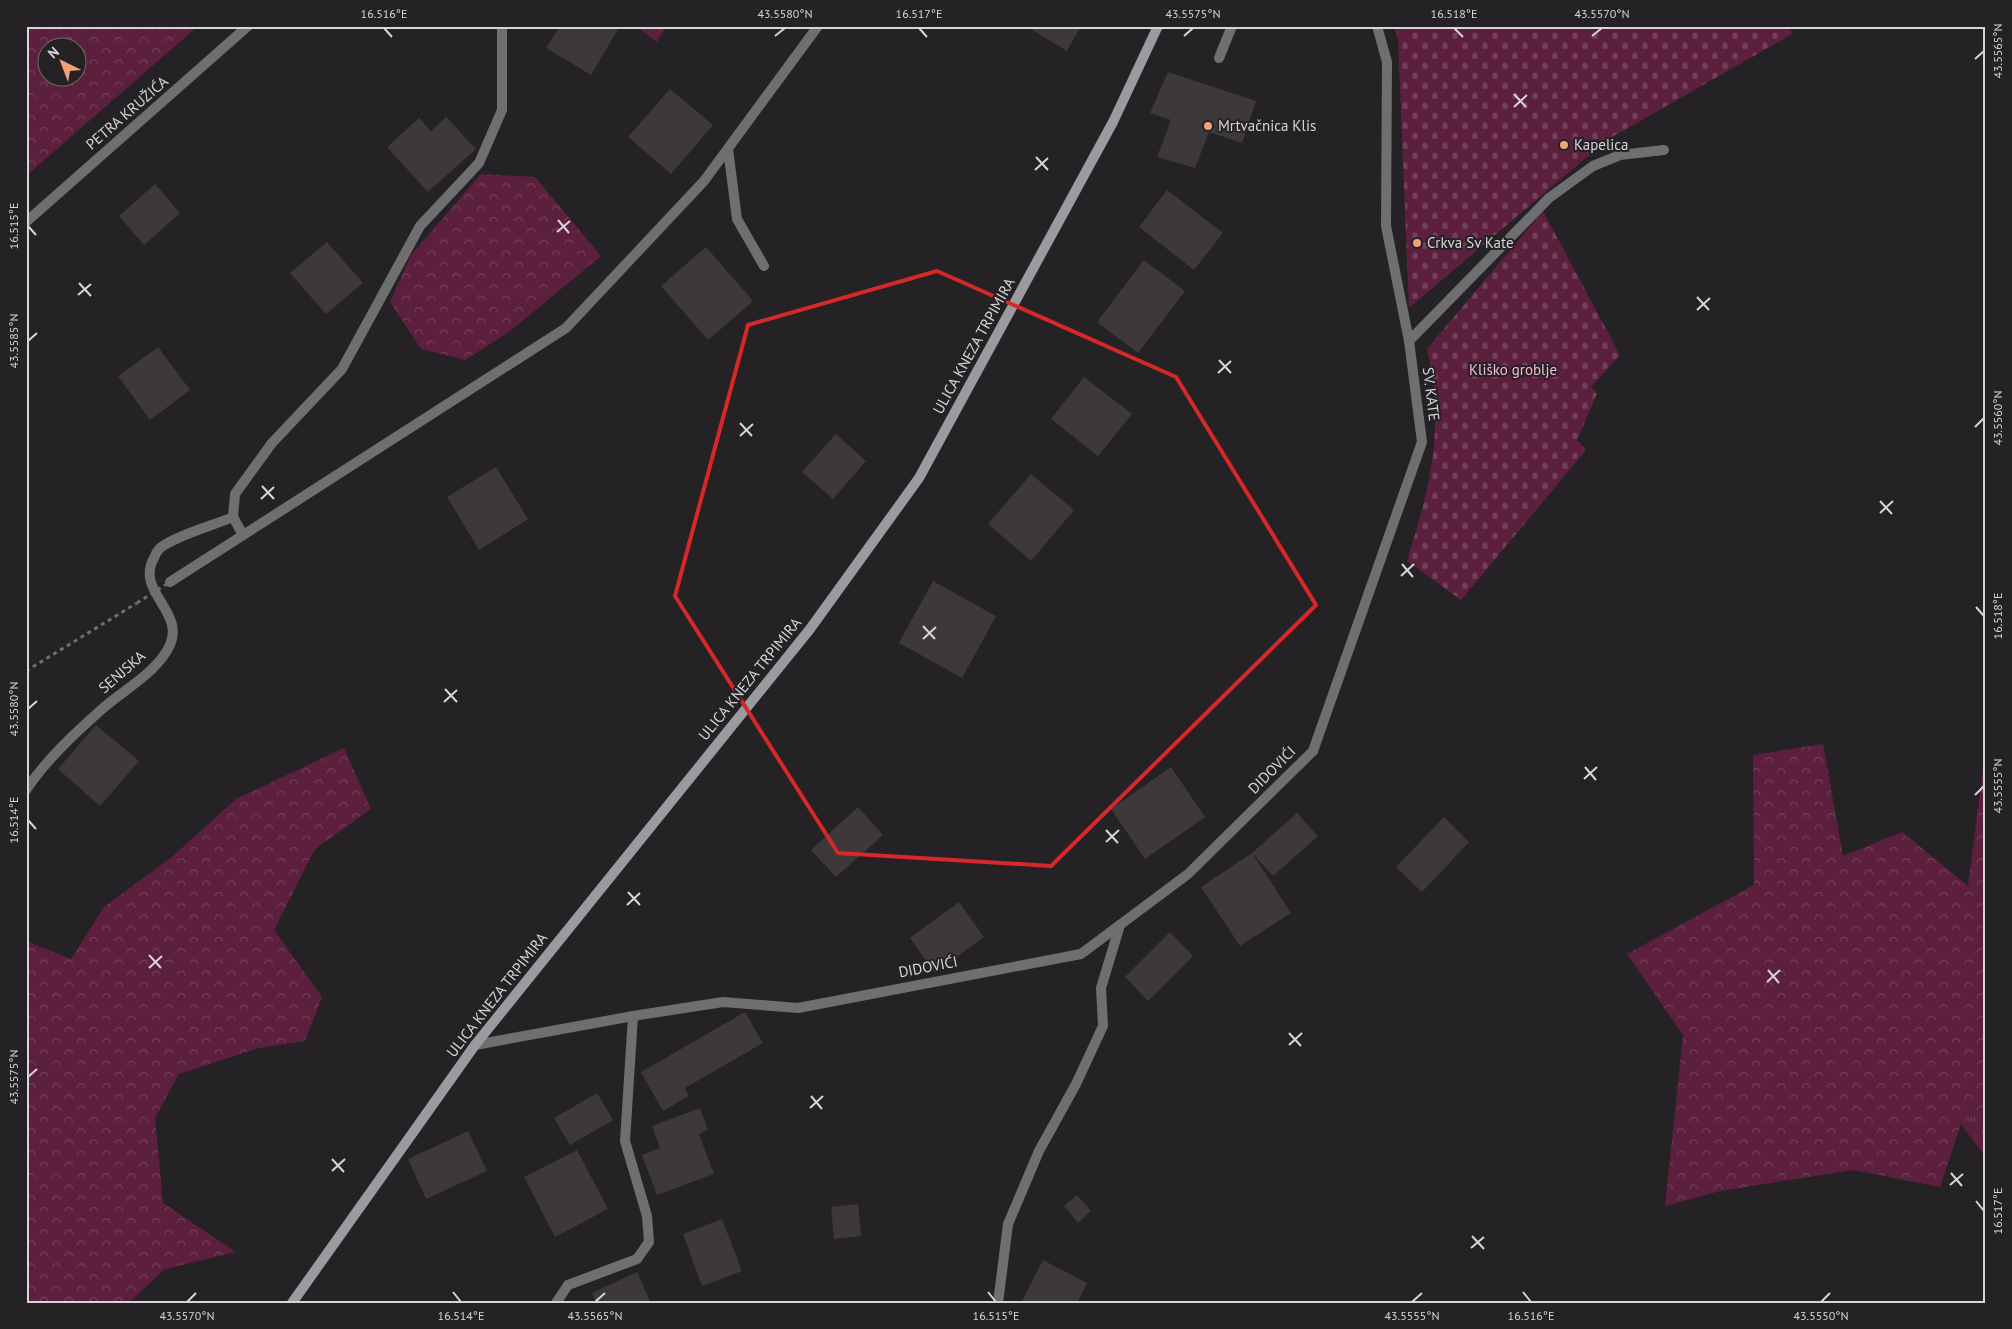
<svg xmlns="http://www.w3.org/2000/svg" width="2012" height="1329" font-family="'PT Sans',sans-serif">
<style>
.grass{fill:url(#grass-tufts)}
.forest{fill:url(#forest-crowns);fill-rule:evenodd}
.cemetery{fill:url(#cemetery-stones)}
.building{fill:#3c383b}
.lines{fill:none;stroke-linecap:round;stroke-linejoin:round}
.path{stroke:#6f6e70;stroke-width:3;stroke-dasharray:4 4;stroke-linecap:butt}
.service{stroke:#6f6f71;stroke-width:10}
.minor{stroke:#6f6f71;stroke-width:10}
.tertiary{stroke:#6f6f71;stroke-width:10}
.secondary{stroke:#9b9a9e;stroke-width:10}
.path-bridge{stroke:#6f6e70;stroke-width:3;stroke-dasharray:4 4;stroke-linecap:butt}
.marked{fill:none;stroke:#d62828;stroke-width:4;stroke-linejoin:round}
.ticks{fill:none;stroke:#d6d5d7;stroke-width:2}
.poi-dot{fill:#efa377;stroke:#242225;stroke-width:2}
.labels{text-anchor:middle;stroke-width:4;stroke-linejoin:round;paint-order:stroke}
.street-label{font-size:15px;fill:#d6d5d7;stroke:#242225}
.poi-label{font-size:15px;fill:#d6d5d7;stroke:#242225;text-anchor:start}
.park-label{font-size:15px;fill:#fbb9d5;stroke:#242225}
.neatline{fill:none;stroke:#d6d5d7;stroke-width:2}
.ticks-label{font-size:12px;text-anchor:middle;fill:#d6d5d7}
</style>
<defs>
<pattern id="grass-tufts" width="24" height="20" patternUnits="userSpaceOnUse" patternTransform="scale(1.25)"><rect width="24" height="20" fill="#5d1f3e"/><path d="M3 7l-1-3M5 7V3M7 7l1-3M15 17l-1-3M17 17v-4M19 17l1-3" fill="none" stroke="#743f59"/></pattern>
<pattern id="forest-crowns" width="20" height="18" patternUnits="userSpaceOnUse" patternTransform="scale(1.25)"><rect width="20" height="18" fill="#5d1f3e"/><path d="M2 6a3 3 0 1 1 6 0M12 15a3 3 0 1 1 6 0" fill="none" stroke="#743f59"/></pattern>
<pattern id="cemetery-stones" width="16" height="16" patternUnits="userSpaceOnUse" patternTransform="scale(1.25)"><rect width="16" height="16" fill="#5d1f3e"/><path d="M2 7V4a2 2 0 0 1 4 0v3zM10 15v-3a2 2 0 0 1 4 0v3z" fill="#743f59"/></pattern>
</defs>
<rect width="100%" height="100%" fill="#242225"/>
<path class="grass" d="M1986,1105V1158L1961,1124Z"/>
<g class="forest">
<path d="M26,26H198L26,176ZM48,48H78V78H48Z"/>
<path d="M635,26H666L657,42Z"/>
<path d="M481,174L535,177L601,256L509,332L465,360L421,349L390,302L411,255Z"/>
<path d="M1823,744L1843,856L1902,832L1968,886L1986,746V1105L1961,1124L1940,1187L1853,1170L1720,1191L1665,1206L1683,1035L1627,954L1754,885L1753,755Z"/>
<path d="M344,748L371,809L315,849L274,930L322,997L305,1041L259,1048L179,1074L155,1118L163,1203L236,1252L165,1269L128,1303H26V941L71,959L104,907L173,856L236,799Z"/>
</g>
<g class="cemetery">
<path d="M1393,26H1790L1792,34L1607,140L1409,308L1398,38Z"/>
<path d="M1543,211L1620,355L1591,387L1597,394L1577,440L1586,450L1461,600L1407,561C1431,483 1445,431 1427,349Z"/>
</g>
<g class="building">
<path d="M560,26H620L591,75L546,48Z"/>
<path d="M1026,26H1081L1067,51Z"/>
<path d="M1168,72L1256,101L1242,143L1209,132L1195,168L1157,157L1171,120L1150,113Z"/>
<path d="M670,89L713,125L671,174L628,137Z"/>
<path d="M446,117L476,149L428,192L387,147L419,118L431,131Z"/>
<path d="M155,184L180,213L144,245L119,216Z"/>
<path d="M1167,190L1223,233L1194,270L1139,227Z"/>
<path d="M327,242L363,283L326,314L290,273Z"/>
<path d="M706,247L753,301L708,340L661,286Z"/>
<path d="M1144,260L1185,291L1138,353L1097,322Z"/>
<path d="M158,347L190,390L150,420L118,376Z"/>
<path d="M1084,377L1132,414L1098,456L1051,419Z"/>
<path d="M836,434L866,461L833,499L802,472Z"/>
<path d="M496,467L528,519L479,550L447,497Z"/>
<path d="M1031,474L1074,510L1031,561L988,524Z"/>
<path d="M933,581L996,616L962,678L899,643Z"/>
<path d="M96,725L139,761L100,806L58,769Z"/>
<path d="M1171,767L1205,817L1145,859L1111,809Z"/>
<path d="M858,807L883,835L836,877L811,850Z"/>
<path d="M1297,813L1318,836L1273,876L1252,853Z"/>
<path d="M1444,817L1469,842L1422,892L1396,867Z"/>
<path d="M1252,853L1291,913L1240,946L1201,887Z"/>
<path d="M959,902L984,937L935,973L910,938Z"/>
<path d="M1170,932L1193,956L1148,1001L1125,977Z"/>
<path d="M745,1012L763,1043L685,1088L689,1096L663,1111L641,1072Z"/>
<path d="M597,1093L613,1120L570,1145L554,1118Z"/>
<path d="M700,1108L708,1130L699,1134L714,1174L657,1195L642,1155L660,1148L652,1126Z"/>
<path d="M468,1131L487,1171L426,1199L408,1159Z"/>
<path d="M577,1150L608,1209L555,1237L524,1177Z"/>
<path d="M1077,1195L1091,1211L1078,1223L1064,1206Z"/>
<path d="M858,1204L861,1236L834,1239L831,1207Z"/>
<path d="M722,1219L742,1271L702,1286L683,1234Z"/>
<path d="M1043,1260L1087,1283L1077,1303H1021Z"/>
<path d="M637,1272L651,1303H596L592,1293Z"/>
</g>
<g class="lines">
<path class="path" d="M26,671L137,603"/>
<g class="service">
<path d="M1219,58L1232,26"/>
<path d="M728,149L737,219L764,266"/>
<path d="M1409,341L1549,198L1593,166L1620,155L1664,150"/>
<path d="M1313,751L1422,442L1409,341L1386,226L1387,62L1377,26"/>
<path d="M556,1303L568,1285L637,1259L649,1242L647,1216L625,1141L633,1016"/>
<path d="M998,1303L1008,1224L1039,1151L1076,1084L1103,1026L1101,988L1120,925"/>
</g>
<g class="minor">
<path d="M243,535L233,517L235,494L272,443L342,369L420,226L479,163L502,110V26"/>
<path d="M170,582L566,328L704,181L818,26"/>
<path d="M26,790C46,760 74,734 101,710C123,690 157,673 170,645C185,611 135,591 154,558C155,555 157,551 160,548C175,536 214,525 233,517"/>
<path d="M475,1045L633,1016L723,1002L798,1008L1081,954L1188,874L1313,751"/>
</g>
<path class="tertiary" d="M26,222L248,26"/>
<path class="secondary" d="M292,1303L475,1045L810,629L919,478L1113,122L1158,26"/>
<path class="path-bridge" d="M137,603L170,582"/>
</g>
<path class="marked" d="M937,271L1176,377L1316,605L1051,866L838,853L675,596L748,325Z"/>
<path class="ticks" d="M384,28L392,37M919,28L927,37M1454,28L1463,37M775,36L785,28M1184,36L1193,28M1592,36L1602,28M1975,59L1984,51M1514,94L1526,107M1514,107L1527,95M1036,157L1048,170M1035,170L1048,158M558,220L569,233M28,226L36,235M557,232L570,221M79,283L91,296M78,295L91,284M1697,297L1709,310M1697,310L1710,298M28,341L37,333M1219,360L1231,373M1218,373L1231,361M740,423L752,436M1975,427L1984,418M740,436L753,424M262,486L274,499M261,499L274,487M1880,501L1892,514M1880,513L1893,501M1402,564L1413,577M1401,576L1414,564M1976,607L1984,616M923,626L935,639M923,639L936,627M445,689L457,702M444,702L457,690M28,709L37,701M1585,767L1596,780M1584,779L1597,767M1975,795L1984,786M28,820L36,829M1106,830L1118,843M1106,842L1119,830M628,892L640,905M627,905L640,893M149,955L161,968M149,968L162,956M1768,970L1779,983M1767,982L1780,970M1289,1033L1301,1046M1289,1045L1302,1033M28,1077L37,1069M811,1096L822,1109M810,1108L823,1096M332,1159L344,1172M332,1171L345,1159M1951,1173L1962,1186M1950,1185L1963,1174M1976,1201L1984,1211M1472,1236L1484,1249M1471,1248L1484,1237M453,1292L461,1302M988,1292L996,1302M1523,1292L1531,1302M187,1302L196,1293M595,1302L605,1293M1412,1302L1422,1293M1821,1302L1830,1293"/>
<g class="poi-dot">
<circle cx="1208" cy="126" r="5"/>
<circle cx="1564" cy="145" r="5"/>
<circle cx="1417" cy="243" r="5"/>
</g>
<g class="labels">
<g class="street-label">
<text transform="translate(127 113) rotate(-41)" y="5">PETRA KRUŽIĆA</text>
<text transform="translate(974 346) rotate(-61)" y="5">ULICA KNEZA TRPIMIRA</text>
<text transform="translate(1431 394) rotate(83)" y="5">SV. KATE</text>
<text transform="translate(122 672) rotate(-41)" y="5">SENJSKA</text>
<text transform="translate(750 679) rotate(-51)" y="5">ULICA KNEZA TRPIMIRA</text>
<text transform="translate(1272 770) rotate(-45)" y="5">DIDOVIĆI</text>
<text transform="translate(928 967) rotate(-11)" y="5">DIDOVIĆI</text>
<text transform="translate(497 995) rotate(-52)" y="5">ULICA KNEZA TRPIMIRA</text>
</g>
<g class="poi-label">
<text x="1218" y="131">Mrtvačnica Klis</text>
<text x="1574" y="150">Kapelica</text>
<text x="1427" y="248">Crkva Sv Kate</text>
</g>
<g class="park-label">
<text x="1513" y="375">Kliško groblje</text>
</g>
</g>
<rect width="2012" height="1329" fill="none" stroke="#242225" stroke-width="55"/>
<g transform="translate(62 62) rotate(318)"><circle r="24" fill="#242225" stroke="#6b6a6c"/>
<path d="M0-4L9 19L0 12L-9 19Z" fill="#efa377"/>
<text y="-8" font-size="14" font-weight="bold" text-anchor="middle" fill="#d6d5d7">N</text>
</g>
<rect x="28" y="28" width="1956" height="1274" class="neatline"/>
<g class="ticks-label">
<text x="384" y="18">16.516°E</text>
<text x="785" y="18">43.5580°N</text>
<text x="919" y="18">16.517°E</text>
<text x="1193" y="18">43.5575°N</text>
<text x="1454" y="18">16.518°E</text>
<text x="1602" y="18">43.5570°N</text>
<text transform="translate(1998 51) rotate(-90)" y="4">43.5565°N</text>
<text transform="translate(14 226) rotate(-90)" y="4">16.515°E</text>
<text transform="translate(14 341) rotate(-90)" y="4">43.5585°N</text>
<text transform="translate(1998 418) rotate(-90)" y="4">43.5560°N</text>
<text transform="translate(1998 616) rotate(-90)" y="4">16.518°E</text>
<text transform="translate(14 709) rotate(-90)" y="4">43.5580°N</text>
<text transform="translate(1998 786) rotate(-90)" y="4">43.5555°N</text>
<text transform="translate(14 820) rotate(-90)" y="4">16.514°E</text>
<text transform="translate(14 1077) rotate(-90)" y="4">43.5575°N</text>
<text transform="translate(1998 1211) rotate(-90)" y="4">16.517°E</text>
<text x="187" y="1320">43.5570°N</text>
<text x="461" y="1320">16.514°E</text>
<text x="595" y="1320">43.5565°N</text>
<text x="996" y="1320">16.515°E</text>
<text x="1412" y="1320">43.5555°N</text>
<text x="1531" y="1320">16.516°E</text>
<text x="1821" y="1320">43.5550°N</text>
</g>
</svg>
